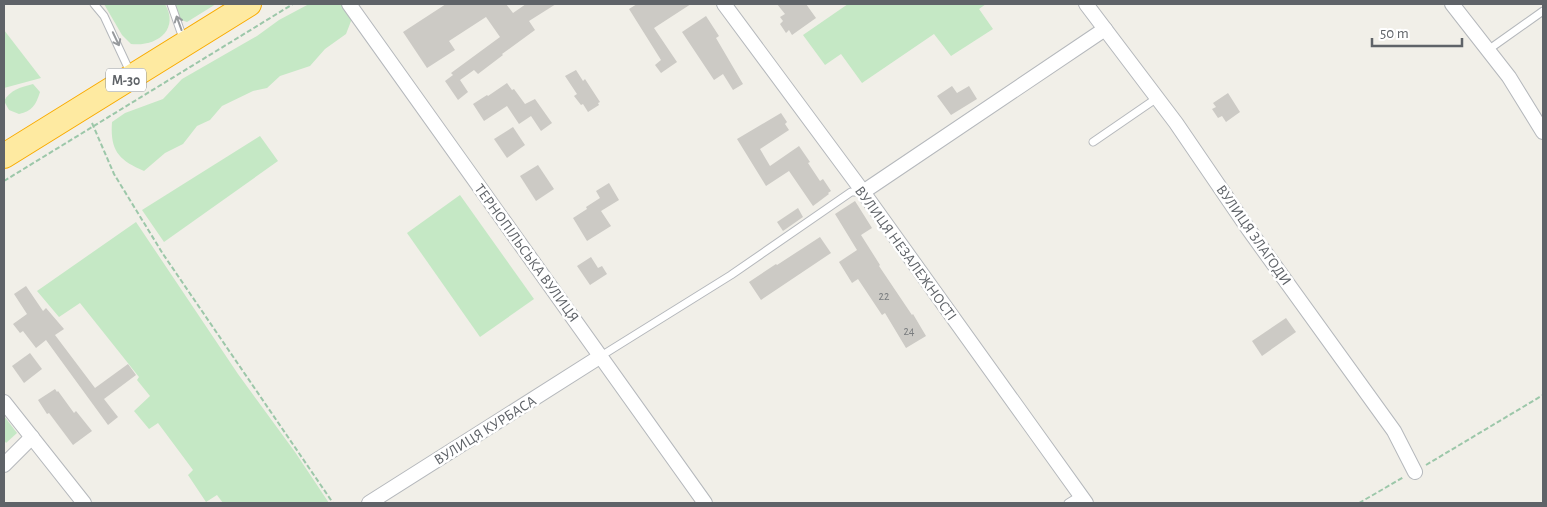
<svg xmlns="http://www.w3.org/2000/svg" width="1547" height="507" font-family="'Alegreya Sans',sans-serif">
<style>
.green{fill:#c5e8c5}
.building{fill:#cccac5}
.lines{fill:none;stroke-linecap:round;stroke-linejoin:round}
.service-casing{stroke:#b5b8bc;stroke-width:9}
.minor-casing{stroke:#b5b8bc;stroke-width:16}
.trunk-casing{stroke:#f9ab00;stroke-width:26}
.path{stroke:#9cc7a9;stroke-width:2;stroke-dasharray:5 2.5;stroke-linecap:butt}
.service{stroke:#fff;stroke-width:7}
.minor{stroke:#fff;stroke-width:14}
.trunk{stroke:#feeaa1;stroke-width:24}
.oneway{stroke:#979a9d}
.labels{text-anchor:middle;stroke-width:5;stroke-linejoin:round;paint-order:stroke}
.number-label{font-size:12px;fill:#7a7d7f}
.shield{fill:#fff;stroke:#8f9295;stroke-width:1}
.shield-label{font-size:14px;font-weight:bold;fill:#5f6368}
.street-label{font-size:15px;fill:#5f6368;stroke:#fff}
</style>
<rect width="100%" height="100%" fill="#f1efe8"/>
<g class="green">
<path d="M104,4H165C180,30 156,47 131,44L122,35Z"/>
<path d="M175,4H216L187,22L181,20Z"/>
<path d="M309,4H344L353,16L346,34L325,49L310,66L280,76L267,88L253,91L222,106L210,120L197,126L183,144L165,153L144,171C118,160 110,150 112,122L125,113L163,99L182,79L257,36L279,20Z"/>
<path d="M848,4H986L979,9L993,29L951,56L934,34L862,83L841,54L825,65L803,35Z"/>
<path d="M4,30L41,78L4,88Z"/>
<path d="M33,84L40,92C36,105 32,111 19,114L9,110L4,101C10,90 21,87 33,84Z"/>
<path d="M260,136L278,161L164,242L142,210Z"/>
<path d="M460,195L534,299L480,337L407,233Z"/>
<path d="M136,222L238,374L295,452L329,503H223L217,495L206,502L188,475L193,470L158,423L149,429L134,411L150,396L137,380L139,377L80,303L59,317L37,291Z"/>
<path d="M4,416L17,433L6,443L4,440Z"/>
</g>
<g class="building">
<path d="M446,4H506L513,13L526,4H556L529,21L535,30L502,54L503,55L478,74L474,70L460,80L468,92L458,100L445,81L453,75L451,73L500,37L486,17L449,41L455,50L427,68L403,32Z"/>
<path d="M637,4H691L654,28L677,62L661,73L655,65L661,60L629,9Z"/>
<path d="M777,4H806L816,18L792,35L789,30L786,33L780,24L783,21L780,17L785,14Z"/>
<path d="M706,16L719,36L716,38L743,84L733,90L723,74L714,80L682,32Z"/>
<path d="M576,70L583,81L585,79L600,102L598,103L599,105L588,112L583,104L581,105L574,96L577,94L565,76Z"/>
<path d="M507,83L512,90L514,89L525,104L535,99L552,123L541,131L531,116L519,124L507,106L484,121L473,104L487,95L488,96Z"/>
<path d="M952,86L957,93L969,86L977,99L951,115L937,96Z"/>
<path d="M1228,93L1240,112L1226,122L1222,116L1218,118L1212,109L1216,107L1213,103Z"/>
<path d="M781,113L787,122L785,124L789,130L760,149L770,166L799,146L810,162L808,163L820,181L823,179L831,191L828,193L829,194L813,206L789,171L766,186L737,139Z"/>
<path d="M513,127L525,145L507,158L494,139Z"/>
<path d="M538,165L554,189L536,201L520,176Z"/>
<path d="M609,183L619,200L601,211L611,226L587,241L573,218L587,209L586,207L600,198L596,191Z"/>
<path d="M855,201L872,228L861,235L880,265L879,266L912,315L913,314L926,336L906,348L885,313L882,315L858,279L852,283L839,262L857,250L835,214Z"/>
<path d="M798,208L803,217L783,231L777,222Z"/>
<path d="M820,237L831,253L761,300L749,282L776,264L777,265Z"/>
<path d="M591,257L598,268L602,266L607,274L590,285L577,266Z"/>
<path d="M26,286L43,311L46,308L64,329L55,335L95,388L128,364L136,375L104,399L118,417L108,425L46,340L36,348L23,331L20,333L13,324L27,314L14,294Z"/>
<path d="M1286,318L1296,332L1262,356L1252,341Z"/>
<path d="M30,353L42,369L24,383L12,366Z"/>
<path d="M55,389L57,392L58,391L74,413L76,411L92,431L73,445L49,413L47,414L38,400Z"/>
</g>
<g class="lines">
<g class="service-casing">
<g id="service">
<path d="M94,4L104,16L131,74"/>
<path d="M171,4L184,41"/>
<path d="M1488,50L1543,11"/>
<path d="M1093,142L1157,98"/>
<path d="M601,356L731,275L851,192H863"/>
<path d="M1068,503L1081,495"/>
</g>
</g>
<g class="minor-casing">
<g id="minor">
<path d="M349,4L705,503"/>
<path d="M724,4L858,185L1086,503"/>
<path d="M1086,4L1176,123L1249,230L1394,431L1415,472"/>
<path d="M1452,4L1509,77L1543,132"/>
<path d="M863,192L1105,29"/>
<path d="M4,402L84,503"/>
<path d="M4,465L32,437"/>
<path d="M369,503L601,356"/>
</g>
</g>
<g class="trunk-casing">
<path id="trunk" d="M4,156L249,4"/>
</g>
<g class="path">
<path d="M92,123L114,174L163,254L333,503"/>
<path d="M4,181L293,4"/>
<path d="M1426,465L1543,395"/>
<path d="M1359,503L1404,477"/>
</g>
<use href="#service" class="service"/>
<use href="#minor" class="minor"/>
<use href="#trunk" class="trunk"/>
</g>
<defs><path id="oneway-shaft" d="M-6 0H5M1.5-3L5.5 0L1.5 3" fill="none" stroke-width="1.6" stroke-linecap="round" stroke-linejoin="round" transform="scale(1.25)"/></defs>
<g class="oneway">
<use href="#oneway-shaft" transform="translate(179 23) rotate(-110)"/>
<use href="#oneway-shaft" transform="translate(116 39) rotate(65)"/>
</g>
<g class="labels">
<g class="number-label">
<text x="884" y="300">22</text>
<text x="909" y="335">24</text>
</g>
<rect class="shield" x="106" y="68.5" width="40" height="23" rx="4"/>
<g class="shield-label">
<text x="126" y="85">М-30</text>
</g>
<g class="street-label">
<text transform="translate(1254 235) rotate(55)" y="5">ВУЛИЦЯ ЗЛАГОДИ</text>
<text transform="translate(527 253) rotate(54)" y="5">ТЕРНОПІЛЬСЬКА ВУЛИЦЯ</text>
<text transform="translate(906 253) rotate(54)" y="5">ВУЛИЦЯ НЕЗАЛЕЖНОСТІ</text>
<text transform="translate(485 430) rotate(-32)" y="5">ВУЛИЦЯ КУРБАСА</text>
</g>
</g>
<rect width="1547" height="507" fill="none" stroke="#5f6368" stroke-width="10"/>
<path d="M1372 38v8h90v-8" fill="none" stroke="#5f6368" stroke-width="2.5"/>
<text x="1380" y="38" font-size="15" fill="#5f6368" stroke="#ffffff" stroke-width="4" paint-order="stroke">50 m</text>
</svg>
